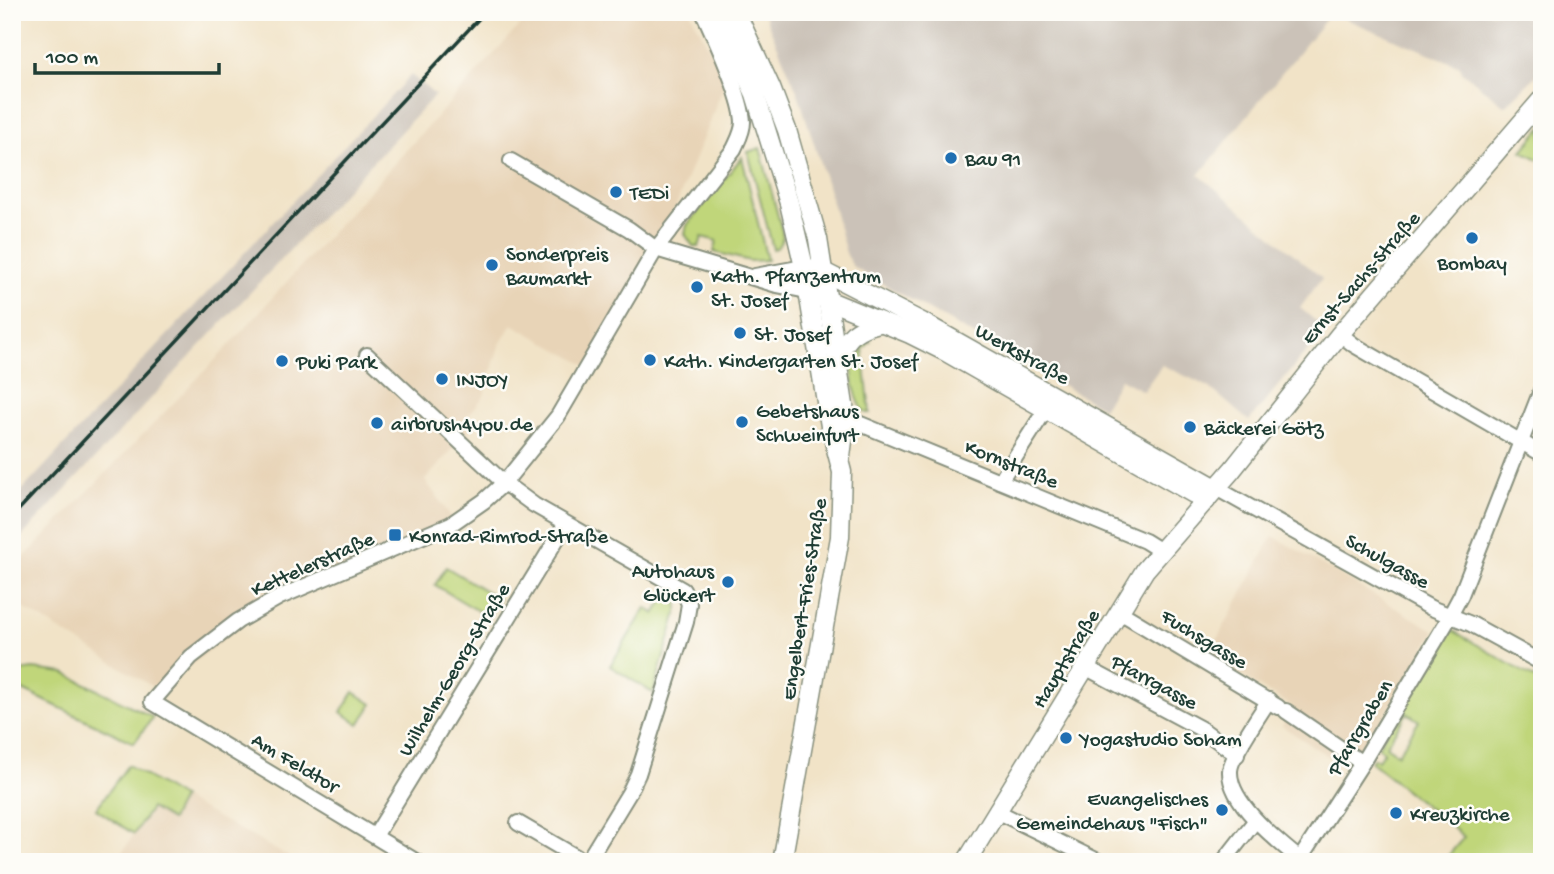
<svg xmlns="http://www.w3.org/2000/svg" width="1554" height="874" font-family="'Gochi Hand',sans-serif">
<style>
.built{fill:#e8d4b7}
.industrial{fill:#cbc2b8}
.green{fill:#c0d67a;stroke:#708a57;stroke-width:2;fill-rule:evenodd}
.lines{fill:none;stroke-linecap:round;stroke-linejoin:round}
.minor-casing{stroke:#88907e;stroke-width:18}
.major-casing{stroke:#88907e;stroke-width:21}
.minor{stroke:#fff;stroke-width:14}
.major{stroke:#fff;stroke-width:18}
.rail{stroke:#1f3d34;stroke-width:3.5}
.poi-dot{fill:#1f6fb2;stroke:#fdfcf7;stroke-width:2.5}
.labels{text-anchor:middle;stroke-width:5;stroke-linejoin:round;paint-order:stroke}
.poi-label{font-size:21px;fill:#1f3d34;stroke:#fdfcf7;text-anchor:start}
.street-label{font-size:21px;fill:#1f3d34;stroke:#fdfcf7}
</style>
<rect width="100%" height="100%" fill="#fdfcf7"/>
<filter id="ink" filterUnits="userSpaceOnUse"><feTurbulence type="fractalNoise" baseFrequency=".0143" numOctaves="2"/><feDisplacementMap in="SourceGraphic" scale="14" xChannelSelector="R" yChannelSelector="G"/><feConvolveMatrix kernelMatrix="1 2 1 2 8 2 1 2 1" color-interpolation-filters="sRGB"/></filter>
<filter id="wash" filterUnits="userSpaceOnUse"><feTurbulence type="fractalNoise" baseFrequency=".00686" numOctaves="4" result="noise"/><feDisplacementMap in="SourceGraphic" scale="28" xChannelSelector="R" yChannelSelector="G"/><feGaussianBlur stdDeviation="1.57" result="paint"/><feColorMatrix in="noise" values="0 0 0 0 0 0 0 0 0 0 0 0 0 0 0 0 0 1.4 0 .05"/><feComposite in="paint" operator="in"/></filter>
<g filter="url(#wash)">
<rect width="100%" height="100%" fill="#f1e3c7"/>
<g class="built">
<path d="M532,12H690L726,80L657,253L595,370L512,324L499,346L484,396L463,422L470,430L425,480L454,521L279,596L158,690L12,601V570L223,352Z"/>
<path d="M1273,536L1435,631L1351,771L1282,726L1293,707L1208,656Z"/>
<path d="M182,798L289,857L285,862H116L151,807L171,820Z"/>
</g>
<g class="industrial">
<path d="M763,12H1542V70L1505,106L1462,72L1460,66L1331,13L1199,175L1322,278L1300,308L1325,329L1249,421L1209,387L1162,365L1143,391L1120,379L1103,408L853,267L846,253L828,188L798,93Z"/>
<path d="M411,75L435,95L12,547V501Z"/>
</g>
<g class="green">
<path d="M1542,127V161L1522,151Z"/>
<path d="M760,148L782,231L783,238L777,248L773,249L748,152Z"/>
<path d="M742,157L767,260L750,261L714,252L717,241L702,237L699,247L693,246L685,234L687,225Z"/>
<path d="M863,342H870L863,349L870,413H866C853,402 844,349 863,342Z"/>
<path d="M446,567L499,599L488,617L435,585Z"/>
<path d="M669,591L677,598L678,609L653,693L610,666L646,608L655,614Z"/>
<path d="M1447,627L1542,683V862H1443L1464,837L1371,762L1374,758L1378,760L1384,751L1378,747ZM1407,713L1419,721L1398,754L1386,746Z"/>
<path d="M33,669L64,673L153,717L134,743L12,685V672Z"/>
<path d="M354,692L372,704L359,724L341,712Z"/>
<path d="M128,765L182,798L171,820L151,808L134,834L96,809Z"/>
</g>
</g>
<g filter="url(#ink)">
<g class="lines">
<g class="minor-casing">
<g id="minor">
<path d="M511,161L629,229L656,249L777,285L807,291"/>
<path d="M755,276L804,267"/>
<path d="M1340,334L1354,345L1542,454"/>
<path d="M367,355L504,483L534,505L683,590L689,604L686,622L638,774L629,793L587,862"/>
<path d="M846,418L1145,541L1161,551"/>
<path d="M1000,481L1046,409"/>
<path d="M1216,488L1431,608L1471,624L1542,663"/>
<path d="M1120,612L1278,707"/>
<path d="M1087,668L1203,730L1237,755"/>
<path d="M1269,700C1260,714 1230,758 1230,771C1229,804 1280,843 1303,862"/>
<path d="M1286,711L1362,763"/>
<path d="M998,812L1100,862"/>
<path d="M518,823L585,862"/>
<path d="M375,836L566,524"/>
<path d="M1300,859L1362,763L1445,625L1461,595L1542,388"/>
<path d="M417,862L152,702L191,657L238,621L280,597L451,524L484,501L504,483L558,416L656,249L734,149C738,140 743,132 743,122C742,96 715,38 703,12"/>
<path d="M1223,862L1255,821"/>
</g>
</g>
<g class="major-casing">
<g id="major">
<path d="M718,12L755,94L789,203L804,267L830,426L842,472L840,537L782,862"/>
<path d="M736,12L771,88L787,130L818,239L846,418L841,456"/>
<path d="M804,267L824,272L922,322L1216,488"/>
<path d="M820,297L910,334L944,351L1206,501"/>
<path d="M837,356C850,335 854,329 879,323"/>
<path d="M966,862L1145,570L1232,470L1340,334L1542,99"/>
</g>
</g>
<use href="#minor" class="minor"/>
<use href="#major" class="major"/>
<path class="rail" d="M12,517L485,12"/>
</g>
</g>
<g class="poi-dot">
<circle cx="951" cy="158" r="7"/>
<circle cx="616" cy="192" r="7"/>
<circle cx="1472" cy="238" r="7"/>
<circle cx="492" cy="265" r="7"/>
<circle cx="697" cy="287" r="7"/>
<circle cx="740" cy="333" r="7"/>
<circle cx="650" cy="360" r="7"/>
<circle cx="282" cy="361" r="7"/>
<circle cx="442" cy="379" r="7"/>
<circle cx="742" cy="422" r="7"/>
<circle cx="377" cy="423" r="7"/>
<circle cx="1190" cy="427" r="7"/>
<rect x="388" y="528" width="14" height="14" rx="3.5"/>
<circle cx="728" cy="582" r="7"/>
<circle cx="1066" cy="738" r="7"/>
<circle cx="1222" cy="810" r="7"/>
<circle cx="1396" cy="813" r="7"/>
</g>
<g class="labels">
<g class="poi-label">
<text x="965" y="165">Bau 91</text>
<text x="630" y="199">TEDi</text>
<text x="506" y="260">Sonderpreis<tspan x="506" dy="24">Baumarkt</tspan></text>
<text x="1472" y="269" text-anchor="middle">Bombay</text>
<text x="711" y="282">Kath. Pfarrzentrum<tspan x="711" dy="24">St. Josef</tspan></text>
<text x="754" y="340">St. Josef</text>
<text x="664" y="367">Kath. Kindergarten St. Josef</text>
<text x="296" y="368">Puki Park</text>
<text x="456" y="386">INJOY</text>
<text x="756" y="417">Gebetshaus<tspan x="756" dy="24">Schweinfurt</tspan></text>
<text x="391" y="430">airbrush4you.de</text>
<text x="1204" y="434">Bäckerei Götz</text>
<text x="409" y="542">Konrad-Rimrod-Straße</text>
<text x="714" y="577" text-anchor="end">Autohaus<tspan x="714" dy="24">Glückert</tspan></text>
<text x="1080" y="745">Yogastudio Soham</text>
<text x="1208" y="805" text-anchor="end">Evangelisches<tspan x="1208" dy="24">Gemeindehaus "Fisch"</tspan></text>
<text x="1410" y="820">Kreuzkirche</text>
</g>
<g class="street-label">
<text transform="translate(1360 277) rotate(-49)" y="7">Ernst-Sachs-Straße</text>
<text transform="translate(1023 353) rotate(29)" y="7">Werkstraße</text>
<text transform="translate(1012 463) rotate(22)" y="7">Kornstraße</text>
<text transform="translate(1388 560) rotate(29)" y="7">Schulgasse</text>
<text transform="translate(312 563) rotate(-24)" y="7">Kettelerstraße</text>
<text transform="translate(803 599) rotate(-81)" y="7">Engelbert-Fries-Straße</text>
<text transform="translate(1205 638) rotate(31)" y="7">Fuchsgasse</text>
<text transform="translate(1065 658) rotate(-59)" y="7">Hauptstraße</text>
<text transform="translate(453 669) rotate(-59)" y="7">Wilhelm-Georg-Straße</text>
<text transform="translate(1155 681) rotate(28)" y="7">Pfarrgasse</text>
<text transform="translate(1359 727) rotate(-59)" y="7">Pfarrgraben</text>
<text transform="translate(296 762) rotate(31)" y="7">Am Feldtor</text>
</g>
</g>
<rect width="1554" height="874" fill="none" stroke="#fdfcf7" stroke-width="42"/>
<path d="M35 63v10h184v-10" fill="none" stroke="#1f3d34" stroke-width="3.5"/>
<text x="46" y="63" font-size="21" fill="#1f3d34" stroke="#fdfcf7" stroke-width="5" paint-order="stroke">100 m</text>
</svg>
